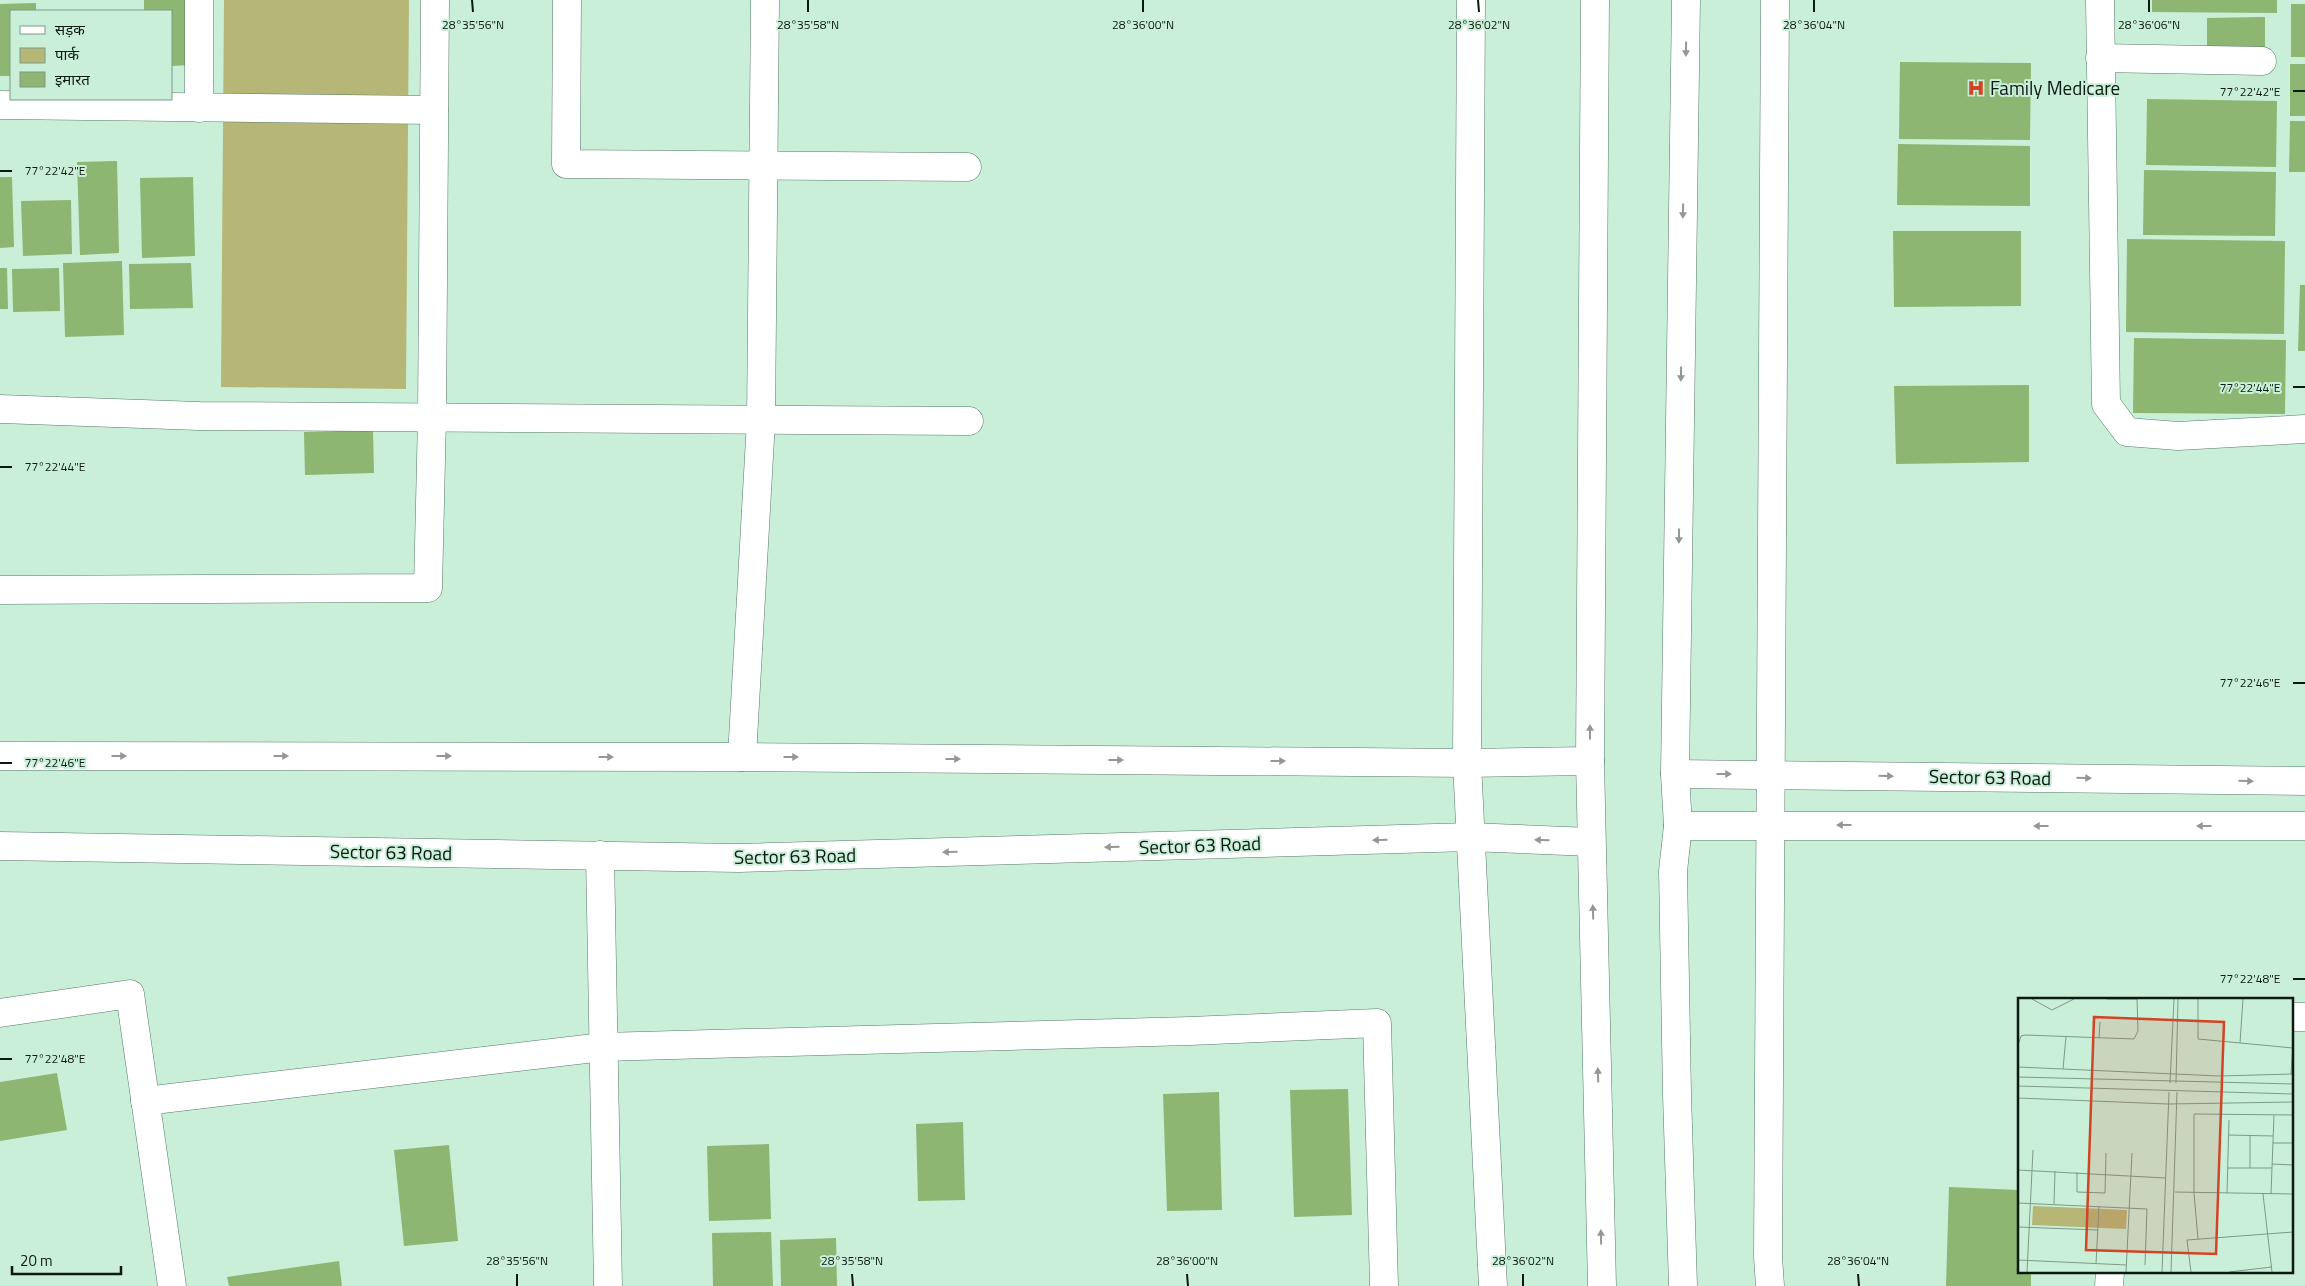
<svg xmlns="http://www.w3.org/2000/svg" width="2305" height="1286" font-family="'Titillium Web','Noto Sans Devanagari',sans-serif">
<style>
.green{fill:#b6b776}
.building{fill:#8cb671}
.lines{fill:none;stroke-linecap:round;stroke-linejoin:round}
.minor-casing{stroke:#587a67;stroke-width:29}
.tertiary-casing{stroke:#587a67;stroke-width:29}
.minor{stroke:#fff;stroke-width:28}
.tertiary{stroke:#fff;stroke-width:28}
.oneway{fill:#929894}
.ticks{fill:none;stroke:#0c1912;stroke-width:2}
.labels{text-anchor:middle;stroke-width:4;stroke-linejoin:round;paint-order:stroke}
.poi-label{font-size:19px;fill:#0c1912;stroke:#c9efd8;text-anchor:start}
.street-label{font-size:19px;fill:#0c1912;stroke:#c9efd8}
.inset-road{fill:none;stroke:#7d9989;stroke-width:1}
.view{fill:#cf4526;fill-opacity:0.15;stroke:#cf4526;stroke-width:2.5}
.inset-edge{fill:none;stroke:#0c1912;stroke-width:2.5}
.ticks-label{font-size:12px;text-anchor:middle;fill:#0c1912;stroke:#c9efd8;stroke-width:4;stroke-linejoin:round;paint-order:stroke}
</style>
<rect width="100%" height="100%" fill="#c9efd8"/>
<path class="green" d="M224,0H409L406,389L221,387Z"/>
<g class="building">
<path d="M144,0H189L191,65L171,66V11H144Z"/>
<path d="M2152,0H2277V13L2152,12Z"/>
<path d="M36,3V11H11V76H0V4Z"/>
<rect x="2291" y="4" width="14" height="53"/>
<path d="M2265,17V47L2207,48V18Z"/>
<path d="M1900,62L2031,63L2030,140L1899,139Z"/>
<rect x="2290" y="64" width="15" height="52"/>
<path d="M2147,99L2277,101L2276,167L2146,165Z"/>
<path d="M2290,121H2305V172H2289Z"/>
<path d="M1898,144L2030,146V206L1897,205Z"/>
<path d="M117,161L119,253L80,255L77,162Z"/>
<path d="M2144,170L2276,172L2275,236L2143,235Z"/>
<path d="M0,177H12L14,247L0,248Z"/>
<path d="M193,177L195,256L142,258L140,178Z"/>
<path d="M71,200L72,254L23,256L21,201Z"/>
<path d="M1893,231H2021V306L1894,307Z"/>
<path d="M2127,239L2285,241L2284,334L2126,332Z"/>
<path d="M122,261L124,335L65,337L63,263Z"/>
<path d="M191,263L193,308L130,309L129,264Z"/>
<path d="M0,268H7L8,309H0Z"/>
<path d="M59,268L60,311L13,312L12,269Z"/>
<path d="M2300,285H2305V351H2298Z"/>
<path d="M2134,338L2286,340L2285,414L2133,413Z"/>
<path d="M2029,385V462L1896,464L1894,386Z"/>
<path d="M373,430L374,473L305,475L304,432Z"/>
<path d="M57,1073L67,1130L0,1141V1082Z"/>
<path d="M1348,1089L1352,1215L1294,1217L1290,1090Z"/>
<path d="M1219,1092L1222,1210L1167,1211L1163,1094Z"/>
<path d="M963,1122L965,1200L918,1201L916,1124Z"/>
<path d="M769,1144L771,1219L709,1221L707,1146Z"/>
<path d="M449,1145L458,1241L404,1246L394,1150Z"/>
<path d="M1949,1187L2019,1190V1272H2031V1286H1946Z"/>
<path d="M771,1232L773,1286H713L712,1233Z"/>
<path d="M836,1238L837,1286H781L780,1240Z"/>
<path d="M339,1261L342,1286H229L227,1277Z"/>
</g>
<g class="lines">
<g class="minor-casing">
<g id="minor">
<path d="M567,0L566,164L967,167"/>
<path d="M1471,0L1467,763L1493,1286"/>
<path d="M2100,0L2106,404L2127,432L2178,436L2305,429"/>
<path d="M2100,58L2262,61"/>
<path d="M0,105L434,110"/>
<path d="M199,108V0"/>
<path d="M0,409L199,416L969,421"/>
<path d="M0,590L428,588L432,418L435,0"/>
<path d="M742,757L761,421L765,0"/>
<path d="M600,855L608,1286"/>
<path d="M0,1013L130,994L172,1286"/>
<path d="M2291,1017H2305"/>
<path d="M145,1101L603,1047L1190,1031L1377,1023L1384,1286"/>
<path d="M1770,1286L1768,1257L1775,0"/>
<path d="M2109,1286L2110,1272"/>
</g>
</g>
<g class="tertiary-casing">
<g id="tertiary">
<path d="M1595,0L1590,761L1602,1286"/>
<path d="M0,756L742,757L1467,763L1590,761"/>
<path d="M1675,774L2305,781"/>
<path d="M1678,826H2305"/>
<path d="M0,846L739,858L1470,837L1591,842"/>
<path d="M1683,1286L1677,1094L1673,871L1678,826L1675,774L1686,0"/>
</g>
</g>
<use href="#minor" class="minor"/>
<use href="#tertiary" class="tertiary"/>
</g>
<defs><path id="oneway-solid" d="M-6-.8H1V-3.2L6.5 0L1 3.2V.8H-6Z" transform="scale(1.25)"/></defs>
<g class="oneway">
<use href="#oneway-solid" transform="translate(1686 49) rotate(91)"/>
<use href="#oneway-solid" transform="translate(1683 211) rotate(91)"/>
<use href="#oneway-solid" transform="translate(1681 374) rotate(91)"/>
<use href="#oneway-solid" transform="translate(1679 536) rotate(91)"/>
<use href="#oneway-solid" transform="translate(1590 732) rotate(-90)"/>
<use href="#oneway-solid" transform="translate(119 756)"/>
<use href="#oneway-solid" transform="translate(281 756)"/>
<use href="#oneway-solid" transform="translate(444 756)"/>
<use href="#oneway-solid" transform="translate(606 757)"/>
<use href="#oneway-solid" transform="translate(791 757)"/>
<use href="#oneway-solid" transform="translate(953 759)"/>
<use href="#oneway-solid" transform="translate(1116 760)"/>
<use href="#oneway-solid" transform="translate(1278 761)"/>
<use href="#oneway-solid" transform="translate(1724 774)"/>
<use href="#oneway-solid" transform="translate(1886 776) rotate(1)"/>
<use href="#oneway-solid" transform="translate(2084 778) rotate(1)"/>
<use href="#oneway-solid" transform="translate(2246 781) rotate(1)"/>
<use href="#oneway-solid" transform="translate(1844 825) rotate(-180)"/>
<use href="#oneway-solid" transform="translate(2041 826) rotate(-180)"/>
<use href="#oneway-solid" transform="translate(2204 826) rotate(-180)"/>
<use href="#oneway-solid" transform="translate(1380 840) rotate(178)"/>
<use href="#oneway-solid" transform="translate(1542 840) rotate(-178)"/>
<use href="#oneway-solid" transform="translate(1112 847) rotate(178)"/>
<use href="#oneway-solid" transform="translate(950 852) rotate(178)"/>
<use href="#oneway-solid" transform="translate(1593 912) rotate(-92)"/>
<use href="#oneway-solid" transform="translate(1598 1075) rotate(-92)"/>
<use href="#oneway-solid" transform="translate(1601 1237) rotate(-91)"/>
</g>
<path class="ticks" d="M472,0L473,12M808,0V12M1143,0V12M1478,0L1479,12M1814,0V12M2149,0V12M2293,91H2305M0,171H12M2293,387H2305M0,467H12M2293,683H2305M0,763H12M2293,979H2305M0,1059H12M517,1274V1286M852,1274L853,1286M1187,1274L1188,1286M1523,1274V1286M1858,1274L1859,1286"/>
<defs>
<g id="hospital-bare" transform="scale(1.35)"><path d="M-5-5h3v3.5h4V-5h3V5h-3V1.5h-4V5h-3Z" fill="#cf4526" stroke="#c9efd8" stroke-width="2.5" paint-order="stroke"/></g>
</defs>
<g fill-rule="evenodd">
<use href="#hospital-bare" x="1976" y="88"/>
</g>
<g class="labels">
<g class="poi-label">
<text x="1990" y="95">Family Medicare</text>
</g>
<g class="street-label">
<text transform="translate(1990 777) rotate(1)" y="7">Sector 63 Road</text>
<text transform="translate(1200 845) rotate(-2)" y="7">Sector 63 Road</text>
<text transform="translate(391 852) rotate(1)" y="7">Sector 63 Road</text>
<text transform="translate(795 856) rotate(-1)" y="7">Sector 63 Road</text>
</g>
</g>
<g transform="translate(2018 998)">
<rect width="275" height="275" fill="#c9efd8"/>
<path d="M15,208L109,212L108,231L14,227Z" fill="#b6b776"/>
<path class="inset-road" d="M14,1L34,12L56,1M89,1H119M180,1V41L275,50M81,40L82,24M222,45L225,1M0,47L3,38L7,37L116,41L120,33L119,1M0,69L201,78L275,76M45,71L48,39M273,76L275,47M0,79L275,86M152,85L156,1M158,85L160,1M0,88L275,96M0,100L150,106L275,104M210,137L255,138M232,138V170M255,145H275M254,166L275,167M210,170H254M0,172L147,180M59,174V194L87,195L88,155M157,194L275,196M209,195L211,122M245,196L254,274M253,196L256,117M0,205L129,211L127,267M36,206L37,173M0,229L80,232M180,241L176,195V116L275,117M0,262L109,267M78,266L81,208M9,274L15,152M108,274L114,155M144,274L151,94M153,274L159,94M173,274L169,242L275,234M211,274L254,269"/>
<path class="view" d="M76,19L206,24L198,256L68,252Z"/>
<rect width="275" height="275" class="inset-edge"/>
</g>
<g class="ticks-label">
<text x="473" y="29">28°35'56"N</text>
<text x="808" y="29">28°35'58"N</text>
<text x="1143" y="29">28°36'00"N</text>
<text x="1479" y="29">28°36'02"N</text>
<text x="1814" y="29">28°36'04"N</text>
<text x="2149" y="29">28°36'06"N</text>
<text x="2250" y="96">77°22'42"E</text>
<text x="55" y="175">77°22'42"E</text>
<text x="2250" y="392">77°22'44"E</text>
<text x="55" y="471">77°22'44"E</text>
<text x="2250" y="687">77°22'46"E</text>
<text x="55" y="767">77°22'46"E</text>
<text x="2250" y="983">77°22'48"E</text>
<text x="55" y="1063">77°22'48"E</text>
<text x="852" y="1265">28°35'58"N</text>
<text x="1187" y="1265">28°36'00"N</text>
<text x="1523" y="1265">28°36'02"N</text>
<text x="1858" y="1265">28°36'04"N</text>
<text x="517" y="1265">28°35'56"N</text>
</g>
<rect x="10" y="10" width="162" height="90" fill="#c9efd8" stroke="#7d9989"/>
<rect x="20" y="26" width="25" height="8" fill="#ffffff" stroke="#7d9989"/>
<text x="55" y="35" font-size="15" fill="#0c1912">सड़क</text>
<rect x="20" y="48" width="25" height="15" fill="#b6b776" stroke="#7d9989"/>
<text x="55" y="60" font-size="15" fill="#0c1912">पार्क</text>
<rect x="20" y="72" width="25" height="15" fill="#8cb671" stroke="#7d9989"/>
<text x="55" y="85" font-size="15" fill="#0c1912">इमारत</text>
<path d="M12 1266v8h109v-8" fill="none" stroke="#0c1912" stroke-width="2.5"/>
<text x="20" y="1266" font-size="15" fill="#0c1912" stroke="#c9efd8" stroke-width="4" paint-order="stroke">20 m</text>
</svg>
